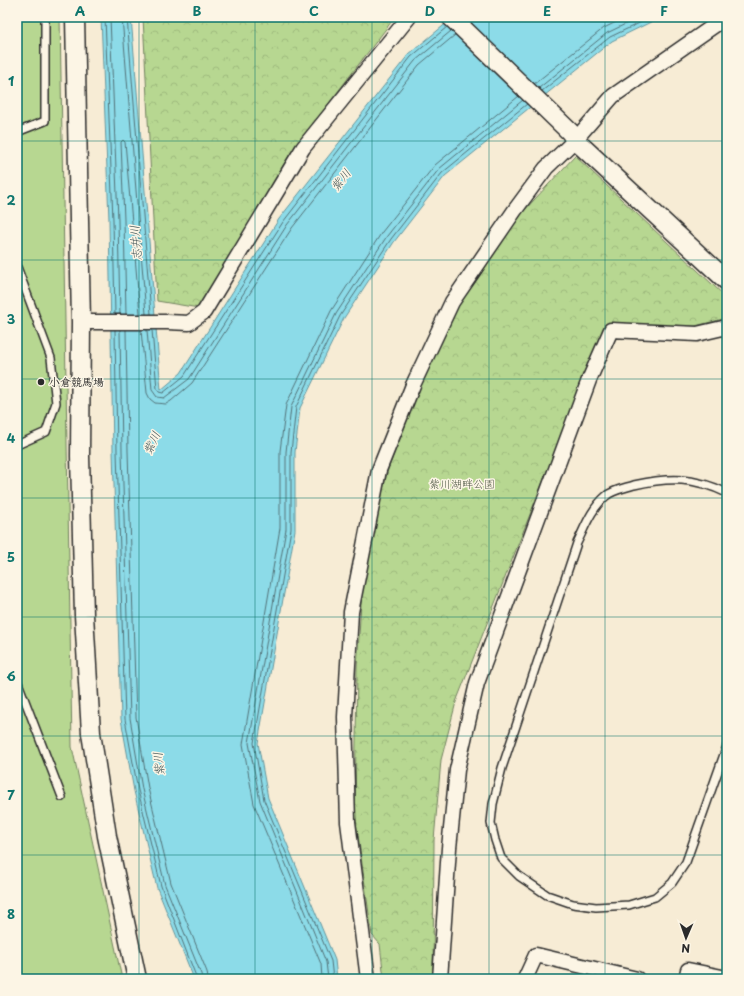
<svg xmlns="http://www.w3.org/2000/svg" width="744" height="996" font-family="'Playpen Sans','Klee One',sans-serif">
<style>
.grass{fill:#b7d791;stroke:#71815e}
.forest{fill:url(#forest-crowns);stroke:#71815e}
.water{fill:#8cdbe8;stroke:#65959c}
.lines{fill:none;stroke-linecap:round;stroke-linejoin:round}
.shore{stroke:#527177;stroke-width:1}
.service-casing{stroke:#2b2b2b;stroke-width:10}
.minor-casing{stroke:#2b2b2b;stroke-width:17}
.tertiary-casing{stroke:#2b2b2b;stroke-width:21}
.service{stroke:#fcf5e5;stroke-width:7}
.minor{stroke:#fcf5e5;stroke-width:14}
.tertiary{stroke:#fcf5e5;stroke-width:18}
.grid{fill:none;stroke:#0f766e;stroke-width:1;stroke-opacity:0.55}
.poi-dot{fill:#2b2b2b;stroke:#fcf5e5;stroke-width:1.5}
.labels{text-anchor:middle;stroke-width:3;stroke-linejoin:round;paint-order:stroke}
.poi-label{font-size:11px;font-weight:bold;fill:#2b2b2b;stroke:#fcf5e5;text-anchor:start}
.park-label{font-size:11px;fill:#4e5644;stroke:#fcf5e5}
.water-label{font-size:12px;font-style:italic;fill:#43575a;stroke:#fcf5e5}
.neatline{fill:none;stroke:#0f766e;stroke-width:1.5}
.grid-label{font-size:13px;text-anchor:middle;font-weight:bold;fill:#0f766e}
</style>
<defs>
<pattern id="forest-crowns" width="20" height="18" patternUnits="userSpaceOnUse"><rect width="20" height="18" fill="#b7d791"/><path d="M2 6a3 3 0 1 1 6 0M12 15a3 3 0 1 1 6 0" fill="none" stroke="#9eb97d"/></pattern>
</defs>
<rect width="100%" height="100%" fill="#f7ecd5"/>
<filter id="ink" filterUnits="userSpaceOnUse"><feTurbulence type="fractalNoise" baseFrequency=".025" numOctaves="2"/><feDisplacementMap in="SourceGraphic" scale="8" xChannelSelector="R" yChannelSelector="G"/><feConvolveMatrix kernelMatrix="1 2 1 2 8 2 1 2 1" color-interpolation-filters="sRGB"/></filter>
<g filter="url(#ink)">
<path class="grass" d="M17,17H60L72,747L122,979H17Z"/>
<g class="forest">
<path d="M143,17H395L290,154L199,308L157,301Z"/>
<path d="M575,156L727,298V318L695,326L605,324L456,702L441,760L434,840L433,979H384L380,944L372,935L355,814L357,668L363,572L388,469L420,387L456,307L521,214Z"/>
</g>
<path class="water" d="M101,17H131L161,390L181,373L279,219L409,54L454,17H661L612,41L445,176L394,242L344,318L300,408L295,452V530L258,743L268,798L335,960L337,979H194L157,888L134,791L121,719L113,451L109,220Z"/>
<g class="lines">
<g class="shore">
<path d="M105,17L113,220L115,314"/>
<path d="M110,17L118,220L120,314"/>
<path d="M122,17L146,314"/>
<path d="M127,17L151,314"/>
<path d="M534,84L604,28L626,17"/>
<path d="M539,88L607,33L640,17"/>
<path d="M542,91L610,37L652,17"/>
<path d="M126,314L124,220L121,142L123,140L125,142L140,314"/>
<path d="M115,330L117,451L125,719L138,790L161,886L197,979"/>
<path d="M120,330L122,451L130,718L142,789L165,885L201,974L202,979"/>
<path d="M126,330L128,451L136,717L148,788L171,883L207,972L208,979"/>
<path d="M141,330L147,393L150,399L155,403L166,404L171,401L192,383L292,228L419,65L455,35"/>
<path d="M147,330L152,390L157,397L164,398L189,379L287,225L415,61L451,31"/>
<path d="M152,330L157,389L159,392L163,393L184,376L283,222L411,57L447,27"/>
<path d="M322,979L321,964L254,804L243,744L280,528V451L286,405L331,311L382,232L435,165L519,96"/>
<path d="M328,979L326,962L260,801L249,743L286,529V452L291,407L336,314L387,236L439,169L523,100"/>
<path d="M333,979L331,961L264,800L254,743L291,529V452L296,407L340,316L391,239L442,173L527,104"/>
</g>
<g class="service-casing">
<g id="service">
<path d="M17,132L45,121V17"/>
<path d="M17,267L51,358L56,403L46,432L17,445"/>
<path d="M727,493C694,477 670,477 634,485C625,488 613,490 606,496C591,509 585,527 577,543L502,768L493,804L491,823L495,840L501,858L519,876L547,895L573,904L596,907L629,905L655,897L672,883L686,862L727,746"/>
<path d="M17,680L62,797"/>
</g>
</g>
<g class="minor-casing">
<g id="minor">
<path d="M81,322H167L189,323L204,312L303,148L409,17"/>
<path d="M368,979L348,822L345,717L351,612L379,470L413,385L452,302L515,210L546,168L575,140L613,96L715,25L727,19"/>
<path d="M440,979L449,848L457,770L477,683L589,380L611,330L697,334L727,327"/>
<path d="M525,979L536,955L637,979"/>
<path d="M686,979L688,970L727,978"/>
</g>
</g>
<g class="tertiary-casing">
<g id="tertiary">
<path d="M75,17L81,322L80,456L84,615L91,733L107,836L137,979"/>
<path d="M451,17L570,132L575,140L727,281"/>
</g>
</g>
<use href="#service" class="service"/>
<use href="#minor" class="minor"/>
<use href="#tertiary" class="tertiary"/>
</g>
</g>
<path class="grid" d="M139,17V979M255,17V979M372,17V979M489,17V979M605,17V979M17,141H727M17,260H727M17,379H727M17,498H727M17,617H727M17,736H727M17,855H727"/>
<circle class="poi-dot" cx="41" cy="382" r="4"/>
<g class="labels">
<g class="poi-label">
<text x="49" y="386">小倉競馬場</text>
</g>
<g class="park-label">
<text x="462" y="488">紫川湖畔公園</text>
</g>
<g class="water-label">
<text transform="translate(341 180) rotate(-52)" y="4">紫川</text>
<text transform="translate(136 243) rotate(-95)" y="4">志井川</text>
<text transform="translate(152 443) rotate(-65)" y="4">紫川</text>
<text transform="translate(159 764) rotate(-96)" y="4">紫川</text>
</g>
</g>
<rect width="744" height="996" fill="none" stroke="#fcf5e5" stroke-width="44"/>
<g transform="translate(686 938) rotate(182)" stroke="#fcf5e5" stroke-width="3" paint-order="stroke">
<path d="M0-3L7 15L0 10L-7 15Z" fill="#2b2b2b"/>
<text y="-6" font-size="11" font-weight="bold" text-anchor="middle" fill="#2b2b2b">N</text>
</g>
<rect x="22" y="22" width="700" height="952" class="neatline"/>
<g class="grid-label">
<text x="80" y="16">A</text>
<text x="197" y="16">B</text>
<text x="314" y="16">C</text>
<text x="430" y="16">D</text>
<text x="547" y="16">E</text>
<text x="664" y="16">F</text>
<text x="11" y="86">1</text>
<text x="11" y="205">2</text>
<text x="11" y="324">3</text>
<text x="11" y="443">4</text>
<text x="11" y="562">5</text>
<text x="11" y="681">6</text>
<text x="11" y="800">7</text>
<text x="11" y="919">8</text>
</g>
</svg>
